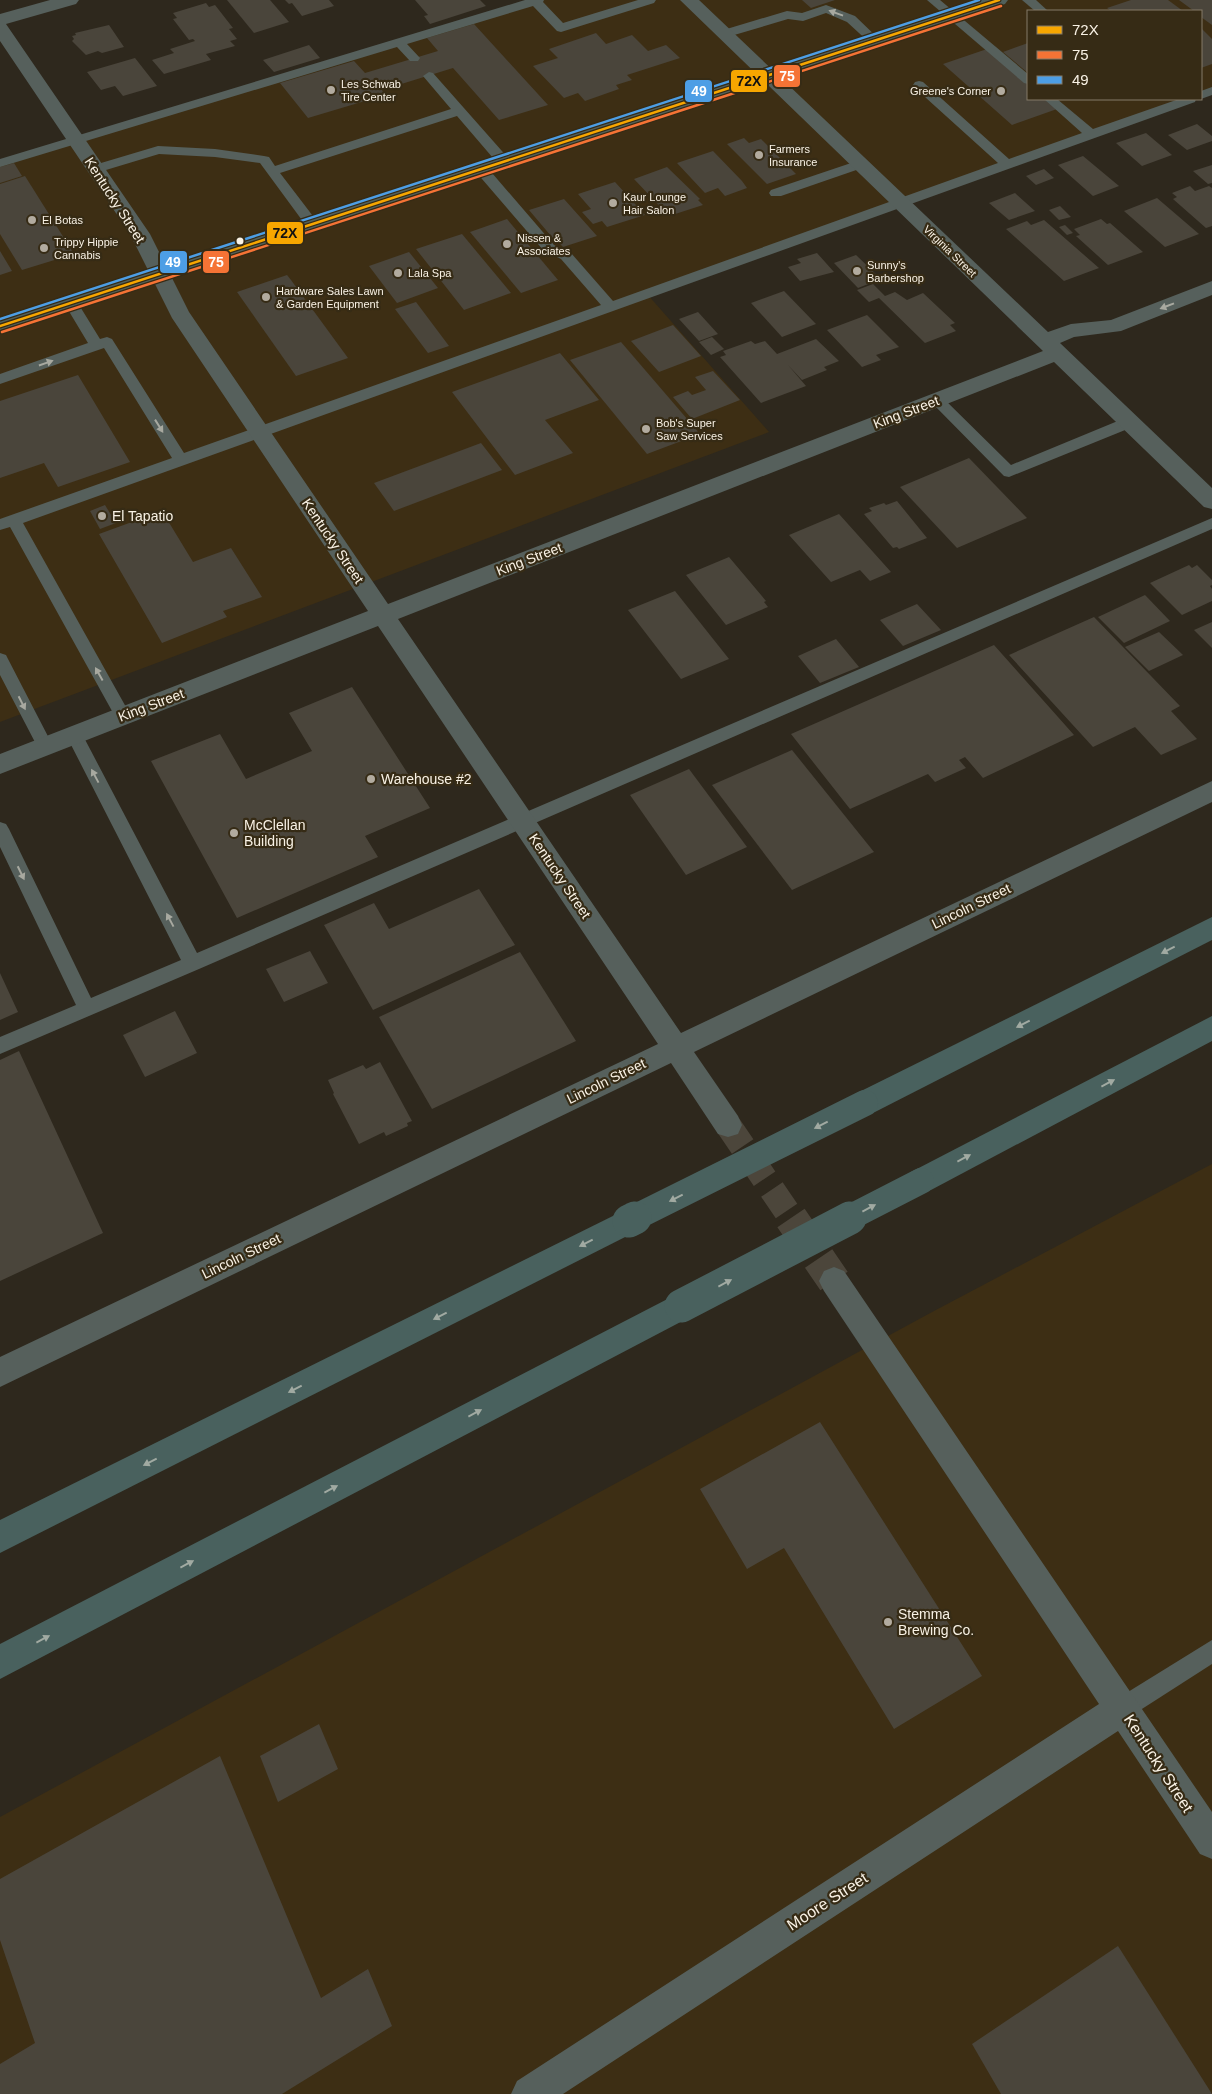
<svg xmlns="http://www.w3.org/2000/svg" width="1212" height="2094" font-family="Arial,sans-serif">
<style>
.built{fill:#3d2e14}
.building{fill:#4a453b}
.lines{fill:none;stroke-linecap:round;stroke-linejoin:round}
.street-tunnel-far1{stroke:#4c463b;stroke-width:26;stroke-dasharray:26 13;stroke-linecap:butt}
.street-tunnel{stroke:#4c463b;stroke-width:33;stroke-dasharray:33 16;stroke-linecap:butt}
.lane{fill:#56605c;fill-rule:evenodd}
.street{fill:#56605c;fill-rule:evenodd}
.secondary{fill:#51605b;fill-rule:evenodd}
.highway{fill:#49615e;fill-rule:evenodd}
.highway-bridge-far1{stroke:#49615e;stroke-width:26}
.highway-bridge{stroke:#49615e;stroke-width:33}
.bus-1-casing{stroke:#362b15;stroke-width:5}
.bus-2-casing{stroke:#362b15;stroke-width:5}
.bus-3-casing{stroke:#362b15;stroke-width:5}
.bus-1{stroke:#f7a600;stroke-width:2.5}
.bus-2{stroke:#f57335;stroke-width:2.5}
.bus-3{stroke:#4d9ee5;stroke-width:2.5}
.oneway{fill:#a8a9a0}
.oneway2{fill:#a1aaa2}
.poi-dot{fill:#b2ab9f;stroke:#362b15;stroke-width:2}
.bus-dot{fill:#f9f2e5;stroke:#362b15;stroke-width:2}
.labels{text-anchor:middle;stroke-width:4.5;stroke-linejoin:round;paint-order:stroke}
.far-poi-label{font-size:11px;fill:#f9f2e5;stroke:#362b15;text-anchor:start}
.far-street-label{font-size:11px;fill:#f9f2e5;stroke:#362b15}
.street-label{font-size:14px;fill:#f9f2e5;stroke:#362b15}
.poi-label{font-size:14px;fill:#f9f2e5;stroke:#362b15;text-anchor:start}
.near-street-label{font-size:16px;fill:#f9f2e5;stroke:#362b15}
.line-badge{stroke:#362b15;stroke-width:2}
.badge-label{font-size:14px;text-anchor:middle;font-weight:bold;fill:#fff}
.pale-badge-label{font-size:14px;text-anchor:middle;font-weight:bold;fill:#111}
</style>
<rect width="100%" height="100%" fill="#2e281d"/>
<g class="built">
<path d="M538,0H1212V91L1201,95V11H1028V99H1190L647,294L769,432L0,722V163Z"/>
<path d="M1212,1164V2094H0V1817L934,1311Z"/>
</g>
<g class="building">
<path d="M227,0H270L289,22L254,33Z"/>
<path d="M285,0H329L334,6L302,16L292,3L289,4Z"/>
<path d="M415,0H480L486,6L430,24L424,16L428,15Z"/>
<path d="M802,0H835L811,8Z"/>
<path d="M1131,0H1168L1183,11H1111L1107,8Z"/>
<path d="M1179,0H1212V25L1201,17V11H1194Z"/>
<path d="M206,3L209,7L215,5L233,28L229,29L237,39L230,41L235,46L206,54L211,60L164,74L152,60L174,53L170,49L195,41L193,39L189,40L173,19L177,18L173,13Z"/>
<path d="M474,24L548,105L499,120L453,68L382,90L385,95L308,118L280,83L354,61L365,73L438,51L427,38Z"/>
<path d="M109,25L124,47L102,53L98,51L86,55L72,41L74,39L72,36L76,35L75,33Z"/>
<path d="M1201,28L1212,39V64L1201,68Z"/>
<path d="M596,33L606,44L632,35L648,51L666,45L680,58L627,75L632,80L616,85L619,89L585,101L578,93L564,98L533,66L558,58L549,49Z"/>
<path d="M1028,43V73L1003,52Z"/>
<path d="M309,45L320,58L274,72L263,60Z"/>
<path d="M987,49L1028,84V99H1045L1057,109L1012,125L943,64Z"/>
<path d="M135,58L157,86L123,96L115,86L101,90L87,72Z"/>
<path d="M1197,124L1212,136V141L1187,150L1168,135Z"/>
<path d="M1146,133L1172,155L1142,166L1116,143Z"/>
<path d="M744,138L749,143L761,139L796,174L767,184L727,144Z"/>
<path d="M713,151L742,181L747,188L725,196L718,188L705,193L677,163Z"/>
<path d="M1083,156L1119,186L1093,196L1058,165Z"/>
<path d="M14,163L22,176L0,183V167Z"/>
<path d="M1212,165V183L1208,184L1193,171Z"/>
<path d="M667,167L700,199L698,200L703,205L669,216L634,179Z"/>
<path d="M1044,169L1054,178L1036,185L1026,176Z"/>
<path d="M25,176L74,254L22,270L0,234V184Z"/>
<path d="M615,182L645,215L607,227L602,221L593,224L582,212L591,209L578,194Z"/>
<path d="M1190,186L1195,191L1209,186L1212,188V226L1206,228L1173,199L1177,197L1172,193Z"/>
<path d="M1015,193L1035,211L1009,220L989,203Z"/>
<path d="M1157,198L1199,234L1165,247L1124,211Z"/>
<path d="M564,199L597,236L563,247L559,243H557L529,210Z"/>
<path d="M1060,206L1071,217L1059,220L1049,210Z"/>
<path d="M507,219L558,280L521,293L470,232Z"/>
<path d="M1101,219L1107,224L1110,223L1143,252L1108,265L1076,236L1080,235L1074,229Z"/>
<path d="M1044,220L1099,268L1064,281L1006,229L1027,221L1031,225Z"/>
<path d="M1065,225L1073,233L1067,235L1059,227Z"/>
<path d="M462,234L511,293L464,310L416,249Z"/>
<path d="M0,251L12,271L0,275Z"/>
<path d="M409,252L438,288L397,303L369,266Z"/>
<path d="M817,253L834,272L800,281L788,267L801,263L797,259Z"/>
<path d="M856,255L881,279L858,288L834,263Z"/>
<path d="M287,275L291,280L348,358L296,376L237,292Z"/>
<path d="M873,284L885,296L895,292L907,300L923,293L955,323L950,325L956,331L925,343L879,298L869,302L857,290Z"/>
<path d="M784,291L816,324L782,337L751,303Z"/>
<path d="M416,302L449,346L428,353L395,309Z"/>
<path d="M698,312L718,334L699,341L679,319Z"/>
<path d="M867,315L899,347L876,355L881,360L862,367L827,330Z"/>
<path d="M673,325L701,356L659,372L631,341Z"/>
<path d="M712,337L724,349L711,355L699,342Z"/>
<path d="M816,339L839,361L824,367L827,370L802,380L788,365L806,386L761,403L720,357L726,355L723,351L751,341L755,344L765,341L777,354Z"/>
<path d="M621,342L700,434L647,454L570,360Z"/>
<path d="M560,353L599,400L545,420L573,453L515,475L452,392Z"/>
<path d="M713,371L740,400L692,419L673,397L688,391L692,395L706,390L695,377Z"/>
<path d="M78,375L130,462L58,487L44,463L0,478V401Z"/>
<path d="M481,443L502,470L394,511L374,483Z"/>
<path d="M969,458L1027,518L957,548L900,487Z"/>
<path d="M897,501L927,538L899,549L897,547L893,548L864,514L872,511L869,508L884,503L886,505Z"/>
<path d="M105,505L116,523L100,529L90,511Z"/>
<path d="M162,511L193,562L231,548L262,597L223,611L227,617L162,643L99,534Z"/>
<path d="M839,514L891,572L870,581L860,570L831,582L789,535Z"/>
<path d="M729,557L766,601L764,602L768,607L726,625L686,575Z"/>
<path d="M1189,565L1192,568L1197,565L1212,580V585L1210,586L1212,589V601L1182,615L1150,583Z"/>
<path d="M675,591L729,659L681,679L628,610Z"/>
<path d="M1145,595L1170,621L1124,643L1098,617Z"/>
<path d="M917,604L941,630L903,646L880,620Z"/>
<path d="M1094,617L1180,706L1171,711L1197,739L1161,755L1135,727L1093,747L1009,655Z"/>
<path d="M1212,622V648L1194,630Z"/>
<path d="M1159,632L1183,655L1149,671L1125,647Z"/>
<path d="M836,639L859,667L820,683L798,656Z"/>
<path d="M994,645L1074,735L983,778L965,757L959,760L966,768L935,782L928,774L850,809L791,734Z"/>
<path d="M352,687L430,808L365,836L378,857L237,918L151,761L220,734L246,779L312,751L289,713Z"/>
<path d="M792,750L874,852L792,890L712,785Z"/>
<path d="M689,769L747,847L686,875L630,795Z"/>
<path d="M479,889L515,945L373,1010L324,925L374,903L389,929Z"/>
<path d="M310,951L328,983L284,1002L266,969Z"/>
<path d="M520,952L576,1041L432,1109L379,1017Z"/>
<path d="M0,973L18,1012L0,1020Z"/>
<path d="M175,1011L197,1053L145,1077L123,1035Z"/>
<path d="M19,1051L103,1233L0,1281V1060Z"/>
<path d="M380,1062L412,1121L407,1123L408,1126L386,1136L384,1132L359,1144L333,1094L334,1093L328,1080L363,1065L366,1069Z"/>
<path d="M820,1422L982,1676L894,1729L784,1548L747,1569L700,1489Z"/>
<path d="M319,1724L338,1769L278,1802L260,1756Z"/>
<path d="M220,1756L321,1998L368,1969L392,2026L282,2094H0V2064L35,2043L0,1940V1879Z"/>
<path d="M1118,1946L1212,2094H1001L972,2044Z"/>
</g>
<g class="lines">
<path class="street-tunnel-far1" d="M728,1125L792,1219"/>
<path class="street-tunnel" d="M791,1218L834,1281"/>
<g class="lane">
<path d="M525,0H544L543,2L563,23L638,0H656L654,3L561,32L557,31L533,6L407,44L420,58L418,61H410L397,47L0,167V159Z"/>
<path d="M927,0H940L1028,74V84L1024,83Z"/>
<path d="M1022,0H1036L1048,11H1035Z"/>
<path d="M826,5L855,16L881,41L879,44H871L847,22L826,13L803,21L788,19L724,38L718,34L720,31L787,11L802,13Z"/>
<path d="M429,72L433,73L509,159L511,162L509,165H499L457,116L280,173L319,224L312,228L307,227L260,163L215,157L159,154L96,173L89,169L91,166L158,146L215,149L264,156L269,157L275,166L451,109L423,76Z"/>
<path d="M919,81L923,82L1009,159L1082,133L1044,99H1057L1093,129L1179,99H1196L1195,102L23,523L131,716L129,720L123,722L117,720L10,527L0,530V519L172,458L104,348L0,384V374L88,343L64,303L66,300H76L100,339L107,337L112,339L184,453L601,305L561,259L544,251L476,172L474,169L476,166H486L554,245L571,253L613,301L998,163L915,88L913,85L915,82Z"/>
<path d="M1212,87V95L1201,99V91Z"/>
<path d="M860,160L867,164L865,167L781,196H771L769,193L771,190Z"/>
<path d="M937,395L942,397L1011,465L1125,418H1135L1137,422L1135,426L1009,477L1004,476L932,403L930,400L932,397Z"/>
<path d="M1212,518V529L199,969L0,1054V1037L76,1005L0,847V822L6,824L9,829L91,998L181,960L66,735L68,730L74,729L80,730L197,953Z"/>
<path d="M0,653L6,655L8,659L53,746L51,751L45,752L39,751L37,746L0,675Z"/>
<path d="M1212,1640V1664L1131,1716L1123,1719L1115,1716L1112,1708L1115,1700Z"/>
</g>
<g class="street">
<path d="M50,0H79L76,4L6,24L150,234L189,312L388,604L1043,351L680,0H699L1048,332L1071,324L1111,320L1212,281V295L1121,331L1074,337L1060,343L1212,488V509L1204,507L1054,362L398,619L681,1033L1212,781V802L694,1052L738,1116L742,1125L738,1134L728,1137L718,1134L671,1063L0,1387V1357L658,1044L378,626L0,774V754L368,611L172,318L130,234L0,41V14Z"/>
<path d="M834,1267L844,1271L1212,1812V1859L1200,1854L1118,1731L563,2094H511L517,2081L1099,1704L824,1291L819,1281L824,1271Z"/>
</g>
<path class="secondary" d="M981,0H1008L1005,4L0,333V319Z"/>
<g class="highway">
<path d="M1212,917V940L875,1112L865,1115L855,1112L851,1103L855,1094Z"/>
<path d="M1212,1016V1041L931,1190L921,1194L911,1190L907,1181L911,1172Z"/>
<path d="M629,1208L639,1212L644,1221L639,1230L0,1553V1520Z"/>
<path d="M681,1292L692,1296L696,1306L692,1316L0,1679V1644Z"/>
</g>
<g class="highway-bridge-far1">
<path d="M632,1219L865,1103"/>
<path d="M847,1219L921,1181"/>
</g>
<g class="highway-bridge">
<path d="M629,1221L635,1218"/>
<path d="M681,1306L850,1218"/>
</g>
<g class="bus-1-casing">
<path id="bus-1" d="M0,326L999,0"/>
</g>
<g class="bus-2-casing">
<path id="bus-2" d="M2,332L1001,6"/>
</g>
<g class="bus-3-casing">
<path id="bus-3" d="M0,319L979,0"/>
</g>
<use href="#bus-1" class="bus-1"/>
<use href="#bus-2" class="bus-2"/>
<use href="#bus-3" class="bus-3"/>
</g>
<defs><path id="oneway-solid" d="M-6-.8H1V-3.2L6.5 0L1 3.2V.8H-6Z" transform="scale(1.25)"/></defs>
<g class="oneway">
<use href="#oneway-solid" transform="translate(836 13) rotate(-160)"/>
<use href="#oneway-solid" transform="translate(1167 306) rotate(159)"/>
<use href="#oneway-solid" transform="translate(46 363) rotate(-19)"/>
<use href="#oneway-solid" transform="translate(159 426) rotate(58)"/>
<use href="#oneway-solid" transform="translate(99 674) rotate(-119)"/>
<use href="#oneway-solid" transform="translate(22 703) rotate(63)"/>
<use href="#oneway-solid" transform="translate(95 776) rotate(-118)"/>
<use href="#oneway-solid" transform="translate(21 873) rotate(64)"/>
<use href="#oneway-solid" transform="translate(170 920) rotate(-118)"/>
</g>
<g class="oneway2">
<use href="#oneway-solid" transform="translate(1168 950) rotate(153)"/>
<use href="#oneway-solid" transform="translate(1023 1024) rotate(153)"/>
<use href="#oneway-solid" transform="translate(1108 1083) rotate(-28)"/>
<use href="#oneway-solid" transform="translate(821 1125) rotate(153)"/>
<use href="#oneway-solid" transform="translate(964 1158) rotate(-28)"/>
<use href="#oneway-solid" transform="translate(676 1198) rotate(153)"/>
<use href="#oneway-solid" transform="translate(869 1208) rotate(-28)"/>
<use href="#oneway-solid" transform="translate(586 1243) rotate(153)"/>
<use href="#oneway-solid" transform="translate(725 1283) rotate(-28)"/>
<use href="#oneway-solid" transform="translate(440 1316) rotate(153)"/>
<use href="#oneway-solid" transform="translate(295 1389) rotate(153)"/>
<use href="#oneway-solid" transform="translate(475 1413) rotate(-28)"/>
<use href="#oneway-solid" transform="translate(150 1462) rotate(153)"/>
<use href="#oneway-solid" transform="translate(331 1489) rotate(-28)"/>
<use href="#oneway-solid" transform="translate(187 1564) rotate(-28)"/>
<use href="#oneway-solid" transform="translate(43 1639) rotate(-28)"/>
</g>
<g class="poi-dot">
<circle cx="331" cy="90" r="5"/>
<circle cx="1001" cy="91" r="5"/>
<circle cx="759" cy="155" r="5"/>
<circle cx="613" cy="203" r="5"/>
<circle cx="32" cy="220" r="5"/>
<circle cx="507" cy="244" r="5"/>
<circle cx="44" cy="248" r="5"/>
<circle cx="857" cy="271" r="5"/>
<circle cx="398" cy="273" r="5"/>
<circle cx="266" cy="297" r="5"/>
<circle cx="646" cy="429" r="5"/>
<circle cx="102" cy="516" r="5"/>
<circle cx="371" cy="779" r="5"/>
<circle cx="234" cy="833" r="5"/>
<circle cx="888" cy="1622" r="5"/>
</g>
<circle class="bus-dot" cx="240" cy="241" r="4.5"/>
<g class="labels">
<g class="far-poi-label">
<text x="341" y="88">Les Schwab<tspan x="341" dy="13">Tire Center</tspan></text>
<text x="991" y="95" text-anchor="end">Greene's Corner</text>
<text x="769" y="153">Farmers<tspan x="769" dy="13">Insurance</tspan></text>
<text x="623" y="201">Kaur Lounge<tspan x="623" dy="13">Hair Salon</tspan></text>
<text x="42" y="224">El Botas</text>
<text x="517" y="242">Nissen &amp;<tspan x="517" dy="13">Associates</tspan></text>
<text x="54" y="246">Trippy Hippie<tspan x="54" dy="13">Cannabis</tspan></text>
<text x="867" y="269">Sunny's<tspan x="867" dy="13">Barbershop</tspan></text>
<text x="408" y="277">Lala Spa</text>
<text x="276" y="295">Hardware Sales Lawn<tspan x="276" dy="13">&amp; Garden Equipment</tspan></text>
<text x="656" y="427">Bob's Super<tspan x="656" dy="13">Saw Services</tspan></text>
</g>
<g class="far-street-label">
<text transform="translate(950 251) rotate(44)" y="4">Virginia Street</text>
</g>
<g class="street-label">
<text transform="translate(115 200) rotate(57)" y="5">Kentucky Street</text>
<text transform="translate(906 412) rotate(-21)" y="5">King Street</text>
<text transform="translate(333 541) rotate(56)" y="5">Kentucky Street</text>
<text transform="translate(529 559) rotate(-21)" y="5">King Street</text>
<text transform="translate(151 705) rotate(-21)" y="5">King Street</text>
<text transform="translate(560 876) rotate(56)" y="5">Kentucky Street</text>
<text transform="translate(971 906) rotate(-26)" y="5">Lincoln Street</text>
<text transform="translate(606 1081) rotate(-26)" y="5">Lincoln Street</text>
<text transform="translate(241 1256) rotate(-26)" y="5">Lincoln Street</text>
</g>
<g class="poi-label">
<text x="112" y="521">El Tapatio</text>
<text x="381" y="784">Warehouse #2</text>
<text x="244" y="830">McClellan<tspan x="244" dy="16">Building</tspan></text>
<text x="898" y="1619">Stemma<tspan x="898" dy="16">Brewing Co.</tspan></text>
</g>
<g class="near-street-label">
<text transform="translate(1159 1763) rotate(57)" y="6">Kentucky Street</text>
<text transform="translate(827 1901) rotate(-33)" y="6">Moore Street</text>
</g>
</g>
<g class="line-badge">
<rect x="773" y="64" width="28" height="24" rx="5" fill="#f57335"/>
<rect x="730" y="69" width="38" height="24" rx="5" fill="#f7a600"/>
<rect x="684" y="79" width="29" height="24" rx="5" fill="#4d9ee5"/>
<rect x="266" y="221" width="38" height="24" rx="5" fill="#f7a600"/>
<rect x="202" y="250" width="28" height="24" rx="5" fill="#f57335"/>
<rect x="159" y="250" width="29" height="24" rx="5" fill="#4d9ee5"/>
</g>
<g class="badge-label">
<text x="787" y="81">75</text>
<text x="699" y="96">49</text>
<text x="216" y="267">75</text>
<text x="173" y="267">49</text>
</g>
<g class="pale-badge-label">
<text x="749" y="86">72X</text>
<text x="285" y="238">72X</text>
</g>
<rect x="1027" y="10" width="175" height="90" fill="#362b15" stroke="#847b68"/>
<rect x="1037" y="26" width="25" height="8" fill="#f7a600" stroke="#847b68"/>
<text x="1072" y="35" font-size="15" fill="#f9f2e5">72X</text>
<rect x="1037" y="51" width="25" height="8" fill="#f57335" stroke="#847b68"/>
<text x="1072" y="60" font-size="15" fill="#f9f2e5">75</text>
<rect x="1037" y="76" width="25" height="8" fill="#4d9ee5" stroke="#847b68"/>
<text x="1072" y="85" font-size="15" fill="#f9f2e5">49</text>
</svg>
